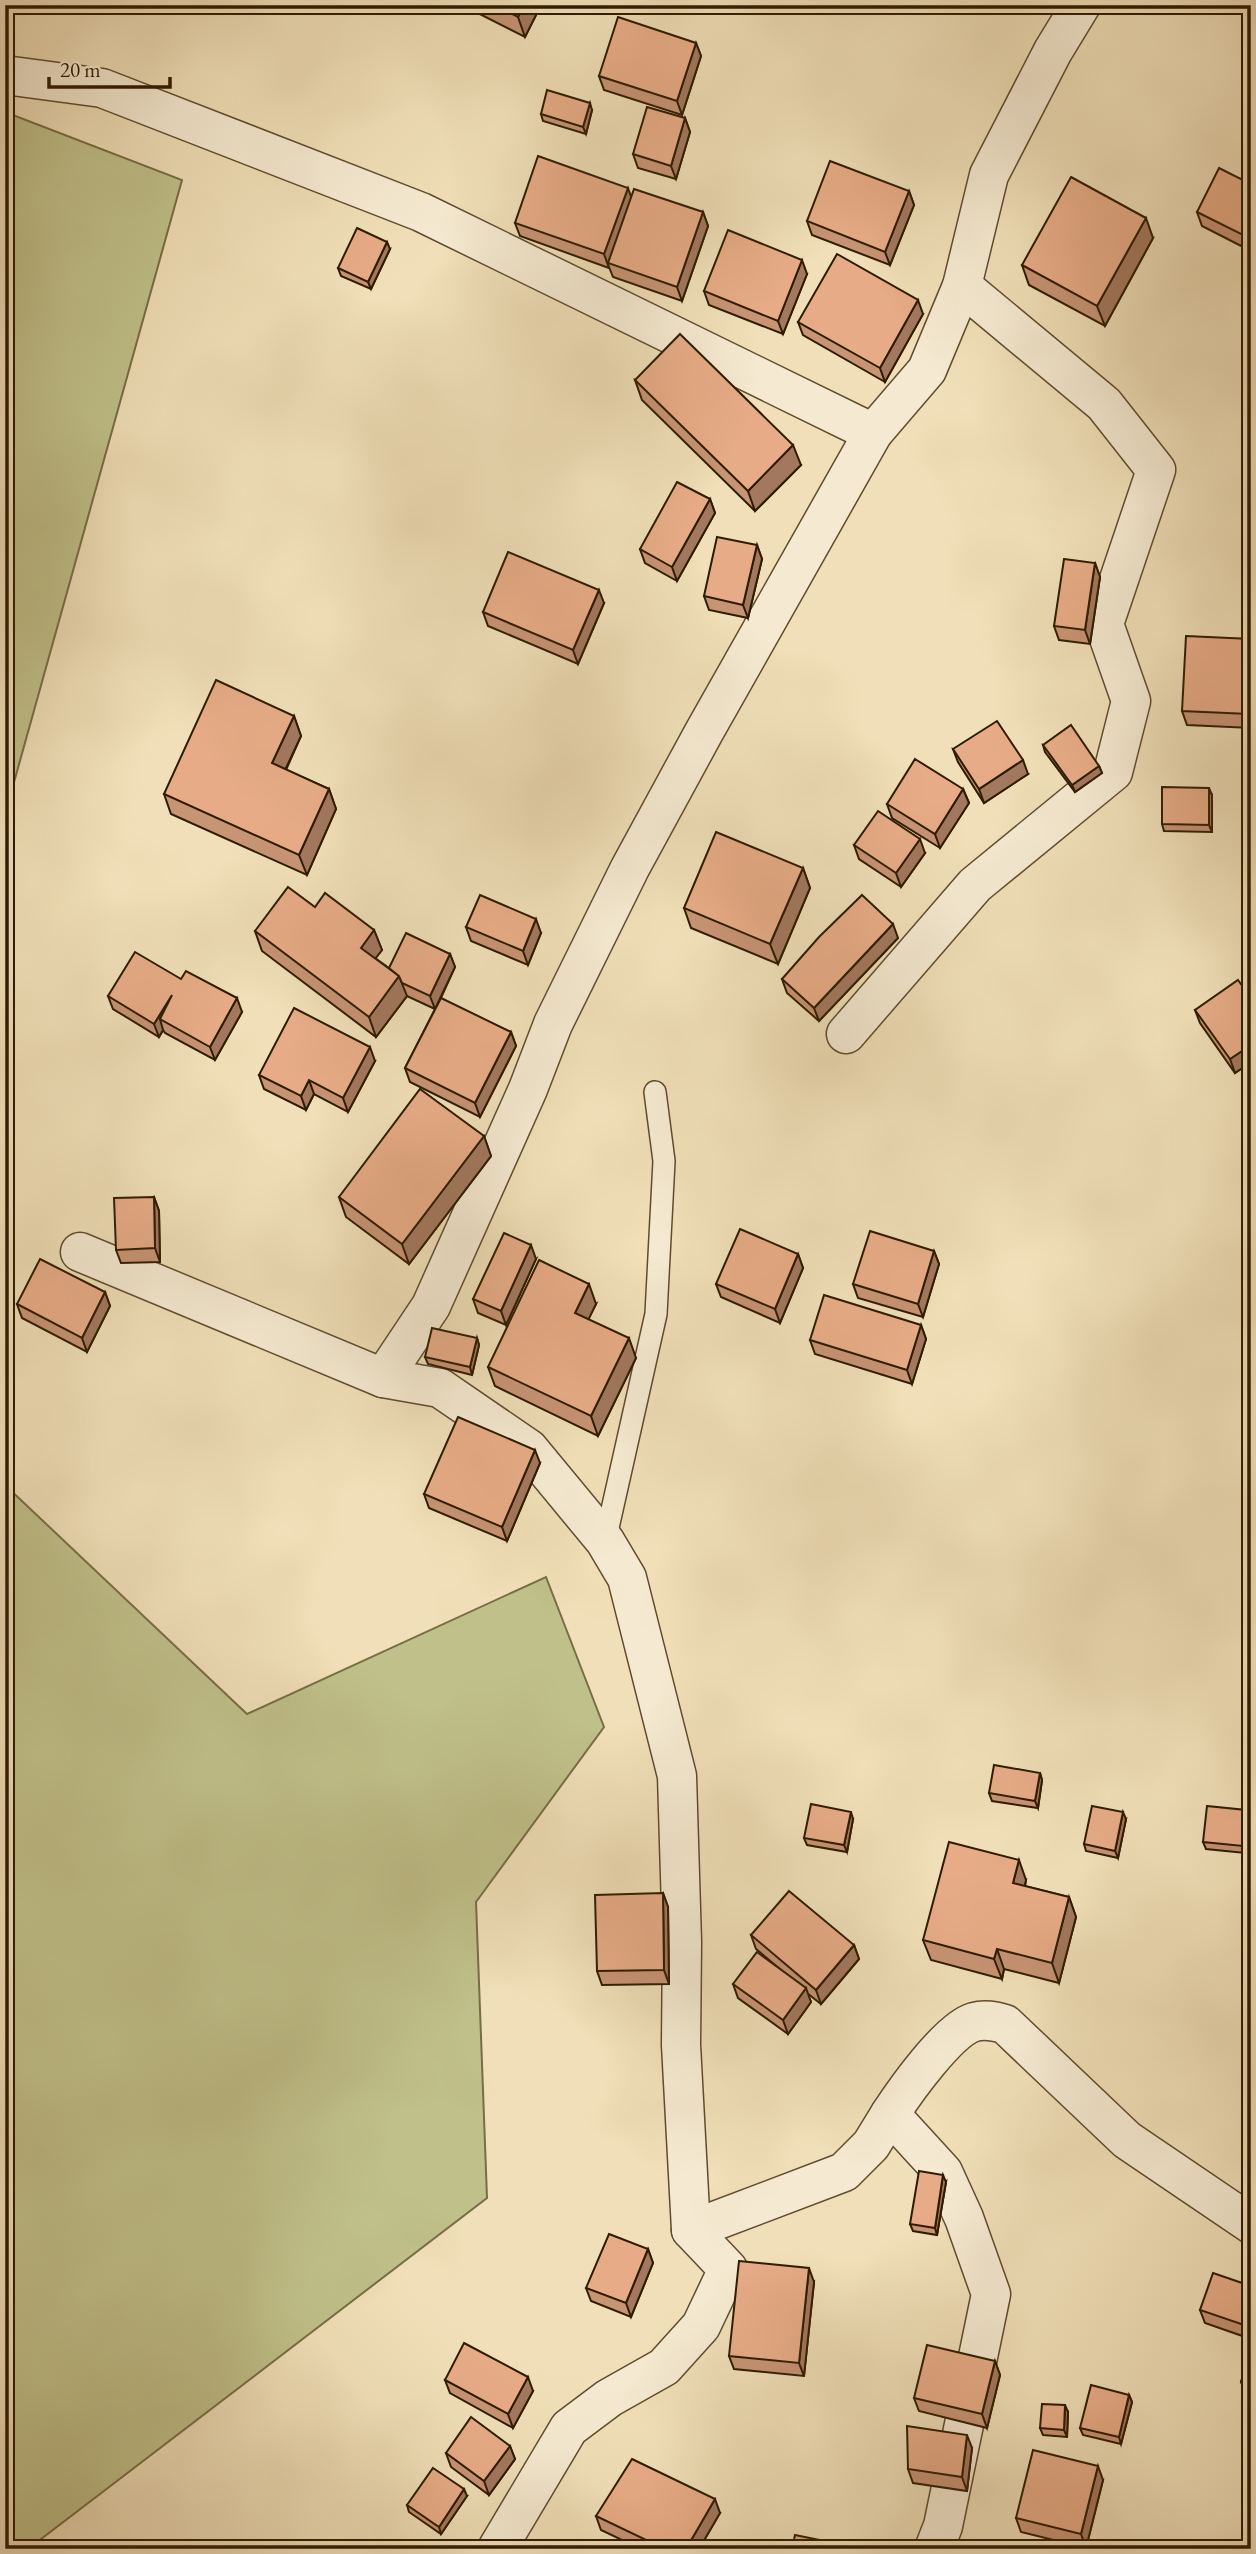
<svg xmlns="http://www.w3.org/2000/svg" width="1256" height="2554" font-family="'EB Garamond',serif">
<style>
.green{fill:#c0c08a;stroke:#786e45;stroke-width:2}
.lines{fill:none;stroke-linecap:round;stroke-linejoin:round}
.service-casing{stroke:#5f4c2e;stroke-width:24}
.minor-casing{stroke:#5f4c2e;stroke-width:41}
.service{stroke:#f5ead1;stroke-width:21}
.minor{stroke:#f5ead1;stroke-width:38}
.wall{fill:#c79474;stroke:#2f1b00;stroke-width:2}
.shaded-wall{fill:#a2785e;stroke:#2f1b00;stroke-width:2}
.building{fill:#e7ac87;stroke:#2f1b00;stroke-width:2}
</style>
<rect width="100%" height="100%" fill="#f0dfb8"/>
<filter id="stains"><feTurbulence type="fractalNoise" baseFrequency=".00286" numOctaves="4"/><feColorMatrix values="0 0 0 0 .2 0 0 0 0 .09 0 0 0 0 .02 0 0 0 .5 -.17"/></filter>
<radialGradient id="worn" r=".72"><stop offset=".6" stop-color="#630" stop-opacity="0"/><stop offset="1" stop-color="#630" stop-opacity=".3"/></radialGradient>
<g class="green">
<path d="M5,112L182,180L11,793L5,799Z"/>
<path d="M5,1485L247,1714L546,1577L604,1727L476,1902L487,2198L28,2549H5Z"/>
</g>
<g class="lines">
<g class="service-casing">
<path id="service" d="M605,1541L656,1314L664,1161L655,1092"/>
</g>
<g class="minor-casing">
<g id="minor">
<path d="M5,75L102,88L421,212L873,433"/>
<path d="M846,1034L975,885L1113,772L1131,701L1104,624L1156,470L1104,404L962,286"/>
<path d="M80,1252L383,1378L440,1388L529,1449L605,1541L627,1578L677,1776L682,1942L681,2045L691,2230L728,2269L701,2326L664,2367L609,2398L569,2428L497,2549"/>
<path d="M383,1378L431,1306L528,1089L553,1024L630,868L704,732L873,433L927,370L962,286L989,175L1053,51L1081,5"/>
<path d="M691,2230L844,2172L871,2145L890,2114"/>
<path d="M934,2549L943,2526L991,2294L964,2218L943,2172L890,2114C905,2091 948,2030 974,2022C985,2019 994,2021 1005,2024L1127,2140L1251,2224"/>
</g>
</g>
<use href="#service" class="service"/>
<use href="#minor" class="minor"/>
</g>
<g class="wall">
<path d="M462,5H541L525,37Z"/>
<path d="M696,43L701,56L682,115L604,90L599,76Z"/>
<path d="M592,110L586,134L543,121L541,114Z"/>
<path d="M685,118L690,132L676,179L638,168L633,154Z"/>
<path d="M1251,184V251L1202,226L1197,212Z"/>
<path d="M909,191L914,205L890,265L812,235L807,221Z"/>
<path d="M631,197L703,212L708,226L682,301L613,277L609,267V268L520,236L515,223Z"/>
<path d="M1153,238L1105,326L1029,285L1022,265Z"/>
<path d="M390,249L371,289L341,276L338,268Z"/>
<path d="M807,274L783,334L709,305L704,291Z"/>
<path d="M923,314L885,382L803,335L798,322Z"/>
<path d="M635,380L801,465L755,511L642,400Z"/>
<path d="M710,499L715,513L677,581L645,563L640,549Z"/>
<path d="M757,545L762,559L748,618L709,610L704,596Z"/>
<path d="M1095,563L1100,577L1090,644L1059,640L1054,626Z"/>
<path d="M604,603L578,664L488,626L483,612Z"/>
<path d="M1251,639V728L1187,725L1182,711Z"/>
<path d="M294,716L301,736L286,770L329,789L336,809L307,875L171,814L164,794Z"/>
<path d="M1043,745L1099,766L1102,773L1075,792L1045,752Z"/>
<path d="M953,749L1028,774L984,803L958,762Z"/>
<path d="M963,789L969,803L940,848L892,818L887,804Z"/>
<path d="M1212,795V832L1164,831L1162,824Z"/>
<path d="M854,845L925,853L901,887L859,859Z"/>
<path d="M803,868L810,888L778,964L691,928L684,908Z"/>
<path d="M315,907L374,930L382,950L375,958L389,968L450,954L455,967L440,1000L511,1032L516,1046L480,1117L410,1082L405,1068L435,1009L407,996L376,1037L262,951L255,931Z"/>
<path d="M466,927L541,933L528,965L471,941Z"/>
<path d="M898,938L819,1021L787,993L782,979Z"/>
<path d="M181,979L242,1012L215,1060L165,1033L163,1030L159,1037L113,1009L108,996Z"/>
<path d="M1251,998V1062L1235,1073L1200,1023L1195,1010Z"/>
<path d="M375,1061L348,1112L314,1094L306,1110L264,1089L259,1075Z"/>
<path d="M484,1136L491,1156L409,1264L346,1217L339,1197Z"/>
<path d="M154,1197L159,1211L160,1262L121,1263L116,1250Z"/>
<path d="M934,1251L939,1264L923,1317L858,1298L853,1284Z"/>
<path d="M798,1254L803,1268L780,1323L721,1297L716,1284Z"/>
<path d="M536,1259L506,1325L478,1313L473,1299Z"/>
<path d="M105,1292L110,1306L87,1352L22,1318L17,1304Z"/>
<path d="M596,1304L588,1319L636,1358L598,1436L495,1386L488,1367Z"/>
<path d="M921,1325L926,1339L912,1384L815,1354L810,1340Z"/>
<path d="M477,1338L479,1345L472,1375L428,1364L425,1357Z"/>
<path d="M540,1463L507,1541L429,1508L424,1494Z"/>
<path d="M1040,1773L1042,1780L1038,1808L992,1801L989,1793Z"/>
<path d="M1248,1817L1245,1853L1206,1849L1203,1842Z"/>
<path d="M853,1819L847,1852L807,1845L804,1838Z"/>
<path d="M1126,1819L1118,1858L1086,1851L1084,1844Z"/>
<path d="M1026,1880L1025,1886L1069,1897L1076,1917L1059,1983L1004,1969L1002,1979L931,1960L923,1940Z"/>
<path d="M663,1893L668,1907L669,1984L602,1985L597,1971Z"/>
<path d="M751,1935L854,1945L859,1959L821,2004L807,1993L811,2002L788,2034L738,1998L733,1984L780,1969L756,1949Z"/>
<path d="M946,2182L937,2235L913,2231L910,2224Z"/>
<path d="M648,2249L653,2263L631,2317L591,2301L586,2288Z"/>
<path d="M814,2282L804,2376L734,2369L729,2356Z"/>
<path d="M1251,2286V2339L1205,2323L1200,2310Z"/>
<path d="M1251,2351V2403L1249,2402L1241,2382Z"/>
<path d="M995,2361L1000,2375L987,2428L919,2411L914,2398Z"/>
<path d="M445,2380L533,2391L513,2428L450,2393Z"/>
<path d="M1129,2395L1132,2402L1121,2444L1083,2435L1080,2428Z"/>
<path d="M1068,2412L1067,2437L1043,2435L1040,2428Z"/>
<path d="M510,2446L515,2459L489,2495L451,2467L446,2453Z"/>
<path d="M972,2448L967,2491L913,2483L908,2469Z"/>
<path d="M1103,2480L1086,2548L1021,2532L1016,2518Z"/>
<path d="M467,2496L441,2534L409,2512L407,2505Z"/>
<path d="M720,2513L699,2549H641L601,2530L596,2516Z"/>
</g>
<g class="shaded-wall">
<path d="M524,5H541L525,37L518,17Z"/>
<path d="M696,43L701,56L682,115L677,101Z"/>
<path d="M590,103L592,110L586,134L583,127Z"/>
<path d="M685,118L690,132L676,179L671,166Z"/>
<path d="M628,188L633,202L608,263L609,268L604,254Z"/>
<path d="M909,191L914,205L890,265L885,252Z"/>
<path d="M703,212L708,226L682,301L677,287Z"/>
<path d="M1146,218L1153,238L1105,326L1097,306Z"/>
<path d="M387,242L390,249L371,289L368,282Z"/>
<path d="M802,260L807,274L783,334L778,321Z"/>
<path d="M918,300L923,314L885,382L880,368Z"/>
<path d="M793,445L801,465L755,511L748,491Z"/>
<path d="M710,499L715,513L677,581L672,567Z"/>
<path d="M757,545L762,559L748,618L743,605Z"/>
<path d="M1095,563L1100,577L1090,644L1085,630Z"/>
<path d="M599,590L604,603L578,664L573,650Z"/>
<path d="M1251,674V720L1249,714Z"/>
<path d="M294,716L301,736L279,783L272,763Z"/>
<path d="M1023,760L1028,774L984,803L979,789Z"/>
<path d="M1099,766L1102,773L1075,792L1072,785Z"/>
<path d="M1209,788L1212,795V832L1209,825Z"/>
<path d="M329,789L336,809L307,875L299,855Z"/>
<path d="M963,789L969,803L940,848L935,834Z"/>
<path d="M920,839L925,853L901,887L896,873Z"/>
<path d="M803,868L810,888L778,964L770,944Z"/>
<path d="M536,919L541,933L528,965L523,951Z"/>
<path d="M893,924L898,938L819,1021L814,1008Z"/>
<path d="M374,930L382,950L368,968L361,948Z"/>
<path d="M450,954L455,967L435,1009L430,996Z"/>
<path d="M399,976L407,996L376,1037L369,1017Z"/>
<path d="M172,995L160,1019L163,1030L159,1037L154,1024Z"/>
<path d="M237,998L242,1012L215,1060L210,1047Z"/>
<path d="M511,1032L516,1046L480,1117L475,1103Z"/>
<path d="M1251,1045V1062L1235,1073L1230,1059Z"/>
<path d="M370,1047L375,1061L348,1112L343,1098Z"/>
<path d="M309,1080L314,1094L306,1110L301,1096Z"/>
<path d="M484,1136L491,1156L409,1264L402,1244Z"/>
<path d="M154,1197L159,1211L160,1262L155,1248Z"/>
<path d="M531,1245L536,1259L506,1325L501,1311Z"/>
<path d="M934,1251L939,1264L923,1317L918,1304Z"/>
<path d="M798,1254L803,1268L780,1323L775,1309Z"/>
<path d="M589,1284L596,1304L582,1333L575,1313Z"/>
<path d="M105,1292L110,1306L87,1352L82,1338Z"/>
<path d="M921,1325L926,1339L912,1384L907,1370Z"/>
<path d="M477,1338L479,1345L472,1375L470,1367Z"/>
<path d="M629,1338L636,1358L598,1436L591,1416Z"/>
<path d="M535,1450L540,1463L507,1541L502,1527Z"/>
<path d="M1040,1773L1042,1780L1038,1808L1035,1801Z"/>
<path d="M1246,1810L1248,1817L1245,1853L1243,1846Z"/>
<path d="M851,1812L853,1819L847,1852L844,1845Z"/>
<path d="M1123,1812L1126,1819L1118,1858L1115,1851Z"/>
<path d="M1019,1860L1026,1880L1021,1903L1013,1883Z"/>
<path d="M663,1893L668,1907L669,1984L664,1970Z"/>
<path d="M1069,1897L1076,1917L1059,1983L1052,1963Z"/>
<path d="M854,1945L859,1959L821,2004L816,1990Z"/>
<path d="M997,1949L1004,1969L1002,1979L994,1959Z"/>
<path d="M806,1988L811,2002L788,2034L783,2020Z"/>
<path d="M943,2175L946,2182L937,2235L935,2228Z"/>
<path d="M648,2249L653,2263L631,2317L626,2303Z"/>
<path d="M809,2268L814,2282L804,2376L799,2363Z"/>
<path d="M1251,2314V2336L1247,2326Z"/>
<path d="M995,2361L1000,2375L987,2428L982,2414Z"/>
<path d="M528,2377L533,2391L513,2428L508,2414Z"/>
<path d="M1129,2395L1132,2402L1121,2444L1119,2437Z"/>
<path d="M1065,2405L1068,2412L1067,2437L1064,2430Z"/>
<path d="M967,2435L972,2448L967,2491L962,2477Z"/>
<path d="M510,2446L515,2459L489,2495L484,2481Z"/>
<path d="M1098,2466L1103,2480L1086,2548L1081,2534Z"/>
<path d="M464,2489L467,2496L441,2534L439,2527Z"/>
<path d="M715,2499L720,2513L699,2549H686Z"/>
</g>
<g class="building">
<path d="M494,5H524L518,17Z"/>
<path d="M618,17L696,43L677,101L599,76Z"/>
<path d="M547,90L590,103L583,127L541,114Z"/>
<path d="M647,107L685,118L671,166L633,154Z"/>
<path d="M538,156L628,188L604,254L515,223Z"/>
<path d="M830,161L909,191L885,252L807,221Z"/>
<path d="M1219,168L1251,184V239L1197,212Z"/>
<path d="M1071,177L1146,218L1097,306L1022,265Z"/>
<path d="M634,189L703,212L677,287L608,263Z"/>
<path d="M357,228L387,242L368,282L338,268Z"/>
<path d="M728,230L802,260L778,321L704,291Z"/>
<path d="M837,254L918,300L880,368L798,322Z"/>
<path d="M680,334L793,445L748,491L635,380Z"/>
<path d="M677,482L710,499L672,567L640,549Z"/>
<path d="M717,537L757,545L743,605L704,596Z"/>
<path d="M508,552L599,590L573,650L483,612Z"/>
<path d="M1064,559L1095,563L1085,630L1054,626Z"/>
<path d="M1186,636L1251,639V674L1249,714L1182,711Z"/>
<path d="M216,680L294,716L272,763L329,789L299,855L164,794Z"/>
<path d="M997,721L1023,760L979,789L953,749Z"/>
<path d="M1071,725L1099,766L1072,785L1043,745Z"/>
<path d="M915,759L963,789L935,834L887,804Z"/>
<path d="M1162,787L1209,788V825L1162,824Z"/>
<path d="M878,811L920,839L896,873L854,845Z"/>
<path d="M716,832L803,868L770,944L684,908Z"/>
<path d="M288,887L315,907L325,893L374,930L361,948L399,976L369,1017L255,931Z"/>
<path d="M480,895L536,919L523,951L466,927Z"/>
<path d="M862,895L893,924L814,1008L782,979L819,937Z"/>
<path d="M406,933L450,954L430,996L402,983L399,976L389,968Z"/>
<path d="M135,952L181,979L186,971L237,998L210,1047L160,1019L172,995L154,1024L108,996Z"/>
<path d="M1238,980L1251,998V1045L1230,1059L1195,1010Z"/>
<path d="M441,998L511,1032L475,1103L405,1068Z"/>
<path d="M294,1008L370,1047L343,1098L309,1080L301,1096L259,1075Z"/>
<path d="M420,1089L484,1136L402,1244L339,1197Z"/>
<path d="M154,1197L155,1248L116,1250L114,1198Z"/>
<path d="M740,1229L798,1254L775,1309L716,1284Z"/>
<path d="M870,1231L934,1251L918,1304L853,1284Z"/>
<path d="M504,1233L531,1245L501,1311L473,1299Z"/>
<path d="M40,1259L105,1292L82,1338L17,1304Z"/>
<path d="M539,1260L589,1284L575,1313L629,1338L591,1416L488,1367Z"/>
<path d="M824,1295L921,1325L907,1370L810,1340Z"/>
<path d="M432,1328L477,1338L470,1367L425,1357Z"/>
<path d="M458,1417L535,1450L502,1527L424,1494Z"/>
<path d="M994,1765L1040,1773L1035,1801L989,1793Z"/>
<path d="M811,1804L851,1812L844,1845L804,1838Z"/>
<path d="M1092,1806L1123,1812L1115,1851L1084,1844Z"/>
<path d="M1207,1806L1246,1810L1243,1846L1203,1842Z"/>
<path d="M949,1842L1019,1860L1013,1883L1069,1897L1052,1963L997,1949L994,1959L923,1940Z"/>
<path d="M789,1891L854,1945L816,1990L751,1935Z"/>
<path d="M663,1893L664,1970L597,1971L595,1895Z"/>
<path d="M757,1952L806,1988L783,2020L733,1984Z"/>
<path d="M919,2171L943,2175L935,2228L910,2224Z"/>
<path d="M609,2234L648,2249L626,2303L586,2288Z"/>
<path d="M739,2261L809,2268L799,2363L729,2356Z"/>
<path d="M1213,2273L1251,2286V2314L1247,2326L1200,2310Z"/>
<path d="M464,2343L528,2377L508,2414L445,2380Z"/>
<path d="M927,2345L995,2361L982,2414L914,2398Z"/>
<path d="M1251,2351V2385L1241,2382Z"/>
<path d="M1091,2385L1129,2395L1119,2437L1080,2428Z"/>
<path d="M1042,2404L1065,2405L1064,2430L1040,2428Z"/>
<path d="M471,2417L510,2446L484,2481L446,2453Z"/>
<path d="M907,2426L967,2435L962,2477L908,2469Z"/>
<path d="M1033,2450L1098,2466L1081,2534L1016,2518Z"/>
<path d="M632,2459L715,2499L686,2549H665L596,2516Z"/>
<path d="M433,2468L464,2489L439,2527L407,2505Z"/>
<path d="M1251,2521V2533L1247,2532Z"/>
<path d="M795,2535L864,2549H792Z"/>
</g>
<rect width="1256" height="2554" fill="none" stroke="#f0dfb8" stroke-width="28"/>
<rect x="7" y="7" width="1242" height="2540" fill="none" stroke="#2f1b00" stroke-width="3.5"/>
<rect x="14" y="14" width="1228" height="2526" fill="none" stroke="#2f1b00" stroke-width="2"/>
<path d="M49 77v10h121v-10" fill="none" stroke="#2f1b00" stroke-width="3.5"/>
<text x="60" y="77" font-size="21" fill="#2f1b00" stroke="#f5ead1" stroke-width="5" paint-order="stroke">20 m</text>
<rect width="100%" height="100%" filter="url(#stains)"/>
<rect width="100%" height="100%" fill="url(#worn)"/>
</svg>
